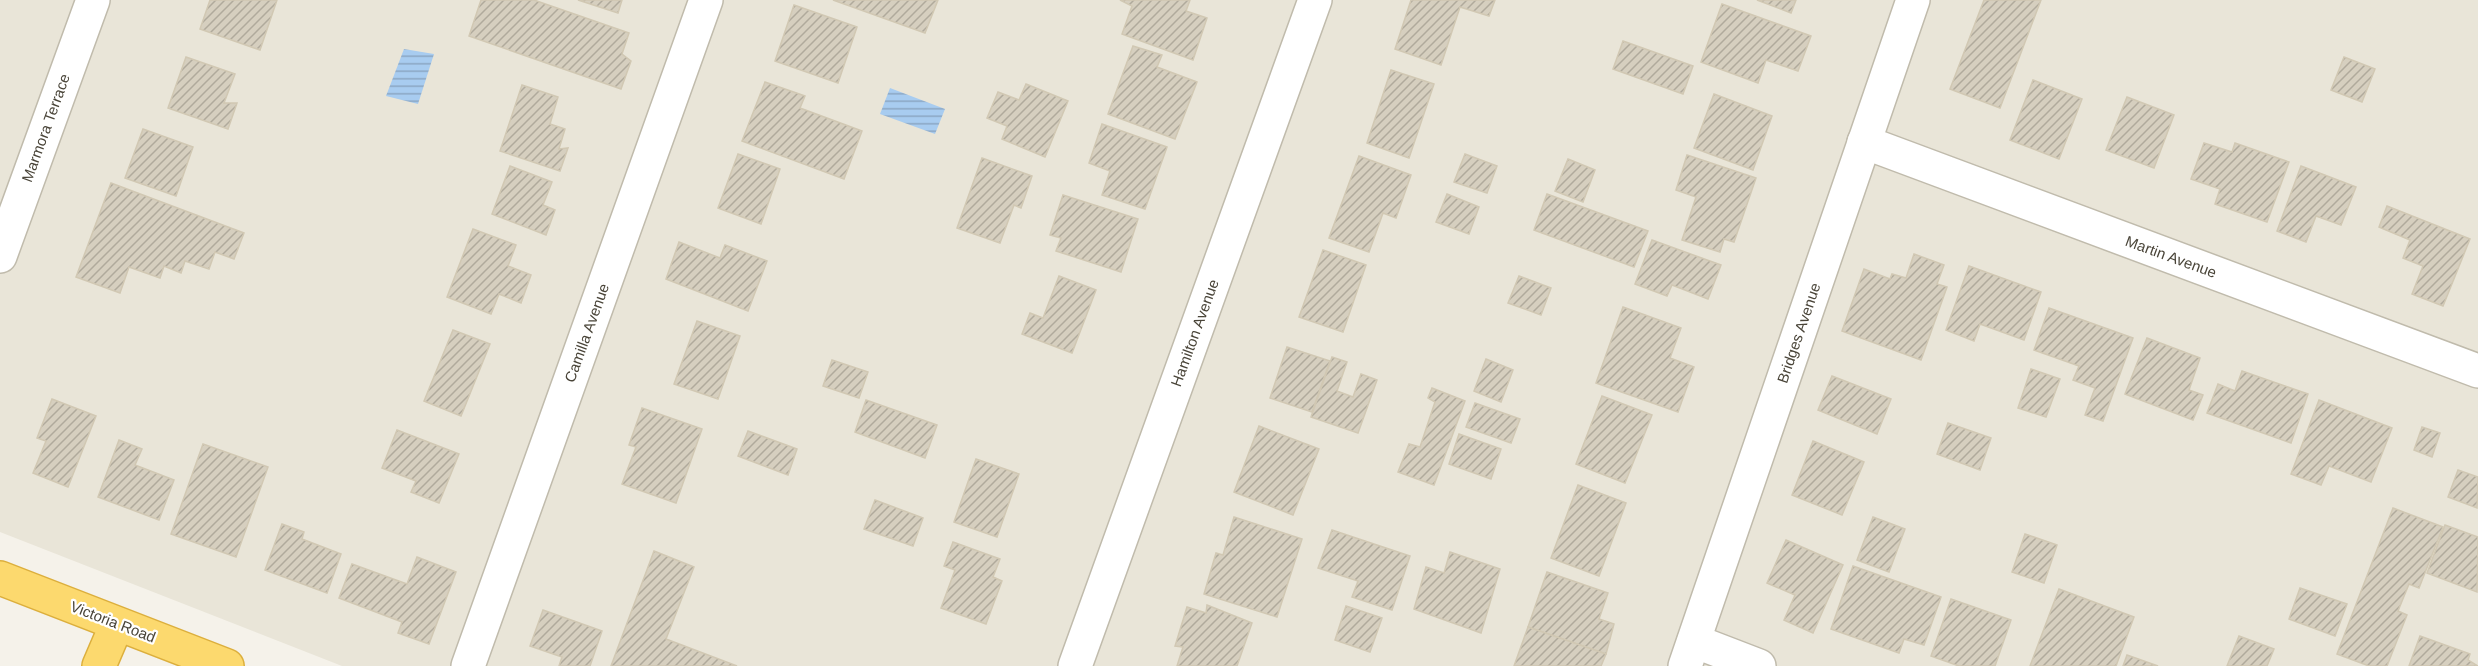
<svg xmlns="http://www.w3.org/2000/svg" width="2478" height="666" font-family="Helvetica,sans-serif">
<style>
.residential{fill:#e9e5d8}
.water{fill:url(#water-rules)}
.building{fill:url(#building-hatch);stroke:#d1c8b3;stroke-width:1.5}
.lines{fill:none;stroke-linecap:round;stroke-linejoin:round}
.minor-casing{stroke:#c0bbac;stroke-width:36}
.highway-casing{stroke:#dcaf3d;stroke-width:36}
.minor{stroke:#fff;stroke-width:33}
.highway{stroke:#fcd96e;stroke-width:33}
.labels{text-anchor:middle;stroke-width:4.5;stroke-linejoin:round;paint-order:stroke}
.street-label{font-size:15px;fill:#494438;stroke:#fff}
</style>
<defs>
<pattern id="water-rules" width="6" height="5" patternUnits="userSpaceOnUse" patternTransform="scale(1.5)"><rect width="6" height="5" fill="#a8ccf0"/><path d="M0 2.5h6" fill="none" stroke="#8ba7c3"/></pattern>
<pattern id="building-hatch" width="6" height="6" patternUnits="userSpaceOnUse" patternTransform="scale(1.5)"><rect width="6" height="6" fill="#d6cfbf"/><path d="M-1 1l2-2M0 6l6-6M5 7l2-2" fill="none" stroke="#b0aa9c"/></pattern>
</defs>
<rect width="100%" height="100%" fill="#f5f2ea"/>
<path class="residential" d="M0,0H2478V666H342L0,532Z"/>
<g class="water">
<path d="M404,49L434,54L418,104L386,96Z"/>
<path d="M890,88L945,109L935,134L880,114Z"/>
</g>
<g class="building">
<path d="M210,0H277L260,50L200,29Z"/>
<path d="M481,0H534L629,33L622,54L631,61L621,89L469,36Z"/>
<path d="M578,0H622L618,13Z"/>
<path d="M833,0H938L925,33Z"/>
<path d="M1120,0H1190L1186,11L1207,18L1193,60L1122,34L1132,6Z"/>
<path d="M1411,0H1495L1489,16L1460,7L1441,65L1395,49Z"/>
<path d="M1757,0H1796L1791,13Z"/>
<path d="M1984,0H2041L2000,108L1950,89Z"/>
<path d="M1722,4L1811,36L1798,71L1766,60L1758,83L1701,62Z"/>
<path d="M794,5L857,27L838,83L775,61Z"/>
<path d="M1623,41L1693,66L1683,94L1613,69Z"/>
<path d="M1133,46L1162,55L1157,67L1197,82L1175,139L1108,114Z"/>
<path d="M186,57L235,74L224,103H237L228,129L168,108Z"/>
<path d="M2344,57L2375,69L2362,102L2331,90Z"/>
<path d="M1391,70L1434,84L1409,158L1367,143Z"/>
<path d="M2033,80L2082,99L2059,159L2010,140Z"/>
<path d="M765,82L805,96L800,108L862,131L844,179L742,141Z"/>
<path d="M1026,84L1068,101L1045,157L1002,139L1007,126L987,118L998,92L1019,100Z"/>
<path d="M522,85L558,97L550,124L565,129L559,149L568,148L560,171L500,151Z"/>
<path d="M1714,94L1772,116L1753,170L1694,148Z"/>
<path d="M2127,97L2174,115L2154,168L2106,150Z"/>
<path d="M1102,124L1167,147L1145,209L1102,195L1110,171L1089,163Z"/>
<path d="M143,129L193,147L176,196L125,178Z"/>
<path d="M2204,143L2232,152L2235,143L2289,162L2267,222L2215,204L2220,189L2191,179Z"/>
<path d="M738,154L780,169L761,224L718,208Z"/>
<path d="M1465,154L1497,166L1487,193L1454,182Z"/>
<path d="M1687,155L1756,178L1734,242L1724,239L1720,252L1682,240L1696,197L1676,190Z"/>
<path d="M1359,156L1411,175L1396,218L1383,213L1369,252L1329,238Z"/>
<path d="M982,158L1032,176L1021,208L1014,205L1000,243L957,228Z"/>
<path d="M1568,159L1595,170L1583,202L1555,191Z"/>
<path d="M510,166L552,182L543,205L555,210L546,235L492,214Z"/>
<path d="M2301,166L2356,187L2341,225L2316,216L2306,242L2277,231Z"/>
<path d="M111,183L244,233L234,259L215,252L209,269L185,261L181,273L164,266L160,278L129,267L120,293L76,277Z"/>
<path d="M1447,194L1479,207L1469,234L1436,222Z"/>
<path d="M1547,194L1648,231L1634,267L1534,230Z"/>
<path d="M1063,195L1138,219L1121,272L1056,251L1061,238L1050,235Z"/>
<path d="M2387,206L2470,239L2443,306L2412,294L2423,266L2403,258L2410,240L2379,227Z"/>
<path d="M473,229L516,245L508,266L531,275L521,303L499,294L491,314L447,297Z"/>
<path d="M1652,240L1721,265L1708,299L1672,285L1667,296L1635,284Z"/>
<path d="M679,242L720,258L725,245L767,261L748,311L666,279Z"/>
<path d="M1323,250L1366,265L1343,332L1299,317Z"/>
<path d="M1914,254L1944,265L1937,284L1947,287L1921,360L1842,331L1864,269L1890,279L1892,274L1906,278Z"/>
<path d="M1969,266L2041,292L2024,340L1980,324L1974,341L1946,330Z"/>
<path d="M1059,276L1096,290L1072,353L1022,334L1030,313L1043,318Z"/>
<path d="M1519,276L1551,288L1541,315L1508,303Z"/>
<path d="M1623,307L1681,328L1670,358L1694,367L1678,412L1596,383Z"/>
<path d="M2049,308L2133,338L2103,421L2085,415L2095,388L2073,380L2079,366L2034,350Z"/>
<path d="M697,321L740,336L718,399L674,384Z"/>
<path d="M453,330L490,344L461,416L424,401Z"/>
<path d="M2147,338L2200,358L2189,390L2203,395L2193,420L2125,394Z"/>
<path d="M1287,347L1330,361L1312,412L1270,398Z"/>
<path d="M1332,357L1347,362L1337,391L1353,397L1361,374L1377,380L1358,433L1311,417Z"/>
<path d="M1486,359L1513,370L1501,402L1474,391Z"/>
<path d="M832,360L868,372L859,398L823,386Z"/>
<path d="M2031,369L2060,379L2046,417L2018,408Z"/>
<path d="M2242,371L2308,394L2291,443L2207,413L2218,384L2235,391Z"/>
<path d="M1832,376L1891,399L1877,434L1818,410Z"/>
<path d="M1432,388L1465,401L1434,485L1398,472L1409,444L1420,447L1435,402L1428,398Z"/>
<path d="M1602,396L1652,415L1625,483L1576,464Z"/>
<path d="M52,399L96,416L68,487L33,473L46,441L37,438Z"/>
<path d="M866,400L937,425L925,458L855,432Z"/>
<path d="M2319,400L2392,428L2371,482L2329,466L2321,485L2291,474Z"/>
<path d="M1475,403L1520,419L1511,443L1466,427Z"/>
<path d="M642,408L702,429L676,503L622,484L636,447L629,445Z"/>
<path d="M1948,423L1991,438L1980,470L1937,454Z"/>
<path d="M1259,426L1319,449L1293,515L1234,492Z"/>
<path d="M2422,427L2440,433L2432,457L2414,450Z"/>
<path d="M397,430L459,454L439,503L411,492L416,481L382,468Z"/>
<path d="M748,431L797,449L788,475L738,456Z"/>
<path d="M1459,434L1501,449L1491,479L1449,464Z"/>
<path d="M119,440L142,449L135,465L174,480L159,520L98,497Z"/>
<path d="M1813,441L1864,462L1842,515L1792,495Z"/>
<path d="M203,444L268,467L236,557L171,534Z"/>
<path d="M976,459L1019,474L997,537L954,522Z"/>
<path d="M2458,470L2478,477L2477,508L2448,497Z"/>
<path d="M1578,485L1626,503L1599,576L1551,558Z"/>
<path d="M875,500L923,518L913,546L864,529Z"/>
<path d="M2393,508L2443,527L2419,588L2409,584L2398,611L2407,615L2387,666H2369L2337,654Z"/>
<path d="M1234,517L1302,539L1277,617L1204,594L1216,553L1223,555Z"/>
<path d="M1873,517L1905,529L1889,572L1857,560Z"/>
<path d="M282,524L304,532L302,539L341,554L327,593L265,570Z"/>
<path d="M2445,525L2478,537L2477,592L2427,573Z"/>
<path d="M1332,530L1410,556L1392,610L1352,597L1358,581L1318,568Z"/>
<path d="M2025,534L2057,545L2044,583L2012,572Z"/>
<path d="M1786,540L1843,565L1813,633L1784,620L1795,595L1767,583Z"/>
<path d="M953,542L1000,559L993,577L1002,581L986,624L941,608L955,570L944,566Z"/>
<path d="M654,551L694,567L666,639L737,666H611Z"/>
<path d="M1450,552L1500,569L1481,633L1414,609L1426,567L1444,573Z"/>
<path d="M417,557L456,572L429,644L398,633L402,622L339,598L352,564L407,584Z"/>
<path d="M1853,566L1941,597L1924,645L1904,639L1899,653L1831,629Z"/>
<path d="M1547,572L1608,593L1599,619L1614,624L1606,654L1528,627Z"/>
<path d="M2300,588L2347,604L2335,636L2289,619Z"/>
<path d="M2059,589L2134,617L2116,666H2030Z"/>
<path d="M1951,599L2011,620L1995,666H1959L1931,656Z"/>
<path d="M1207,605L1252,623L1237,666H1177L1183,647L1175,646L1187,607L1206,613Z"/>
<path d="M1346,606L1382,618L1370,652L1335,640Z"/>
<path d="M543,610L602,631L590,666H559L562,657L530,646Z"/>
<path d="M1528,627L1606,654L1601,666H1514Z"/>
<path d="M2239,636L2274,649L2267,666H2227Z"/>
<path d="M2420,636L2470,654L2468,660L2478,666H2409Z"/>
<path d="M2127,655L2158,666H2123Z"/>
</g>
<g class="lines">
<g class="minor-casing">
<g id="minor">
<path d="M1864,142L2478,371"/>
<path d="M0,256L93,0"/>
<path d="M1694,641L1759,666"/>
<path d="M468,666L706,0"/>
<path d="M1075,666L1315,0"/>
<path d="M1685,666L1913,0"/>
</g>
</g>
<g class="highway-casing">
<g id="highway">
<path d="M0,578L227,666"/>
<path d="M99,666L117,624"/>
</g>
</g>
<use href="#minor" class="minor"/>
<use href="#highway" class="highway"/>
</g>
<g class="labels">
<g class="street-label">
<text transform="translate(46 128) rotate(-70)" y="5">Marmora Terrace</text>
<text transform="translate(2171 257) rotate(20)" y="5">Martin Avenue</text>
<text transform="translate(587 333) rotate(-70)" y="5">Camilla Avenue</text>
<text transform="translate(1195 333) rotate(-70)" y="5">Hamilton Avenue</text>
<text transform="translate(1799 333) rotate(-71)" y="5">Bridges Avenue</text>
<text transform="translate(113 622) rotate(21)" y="5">Victoria Road</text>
</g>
</g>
</svg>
